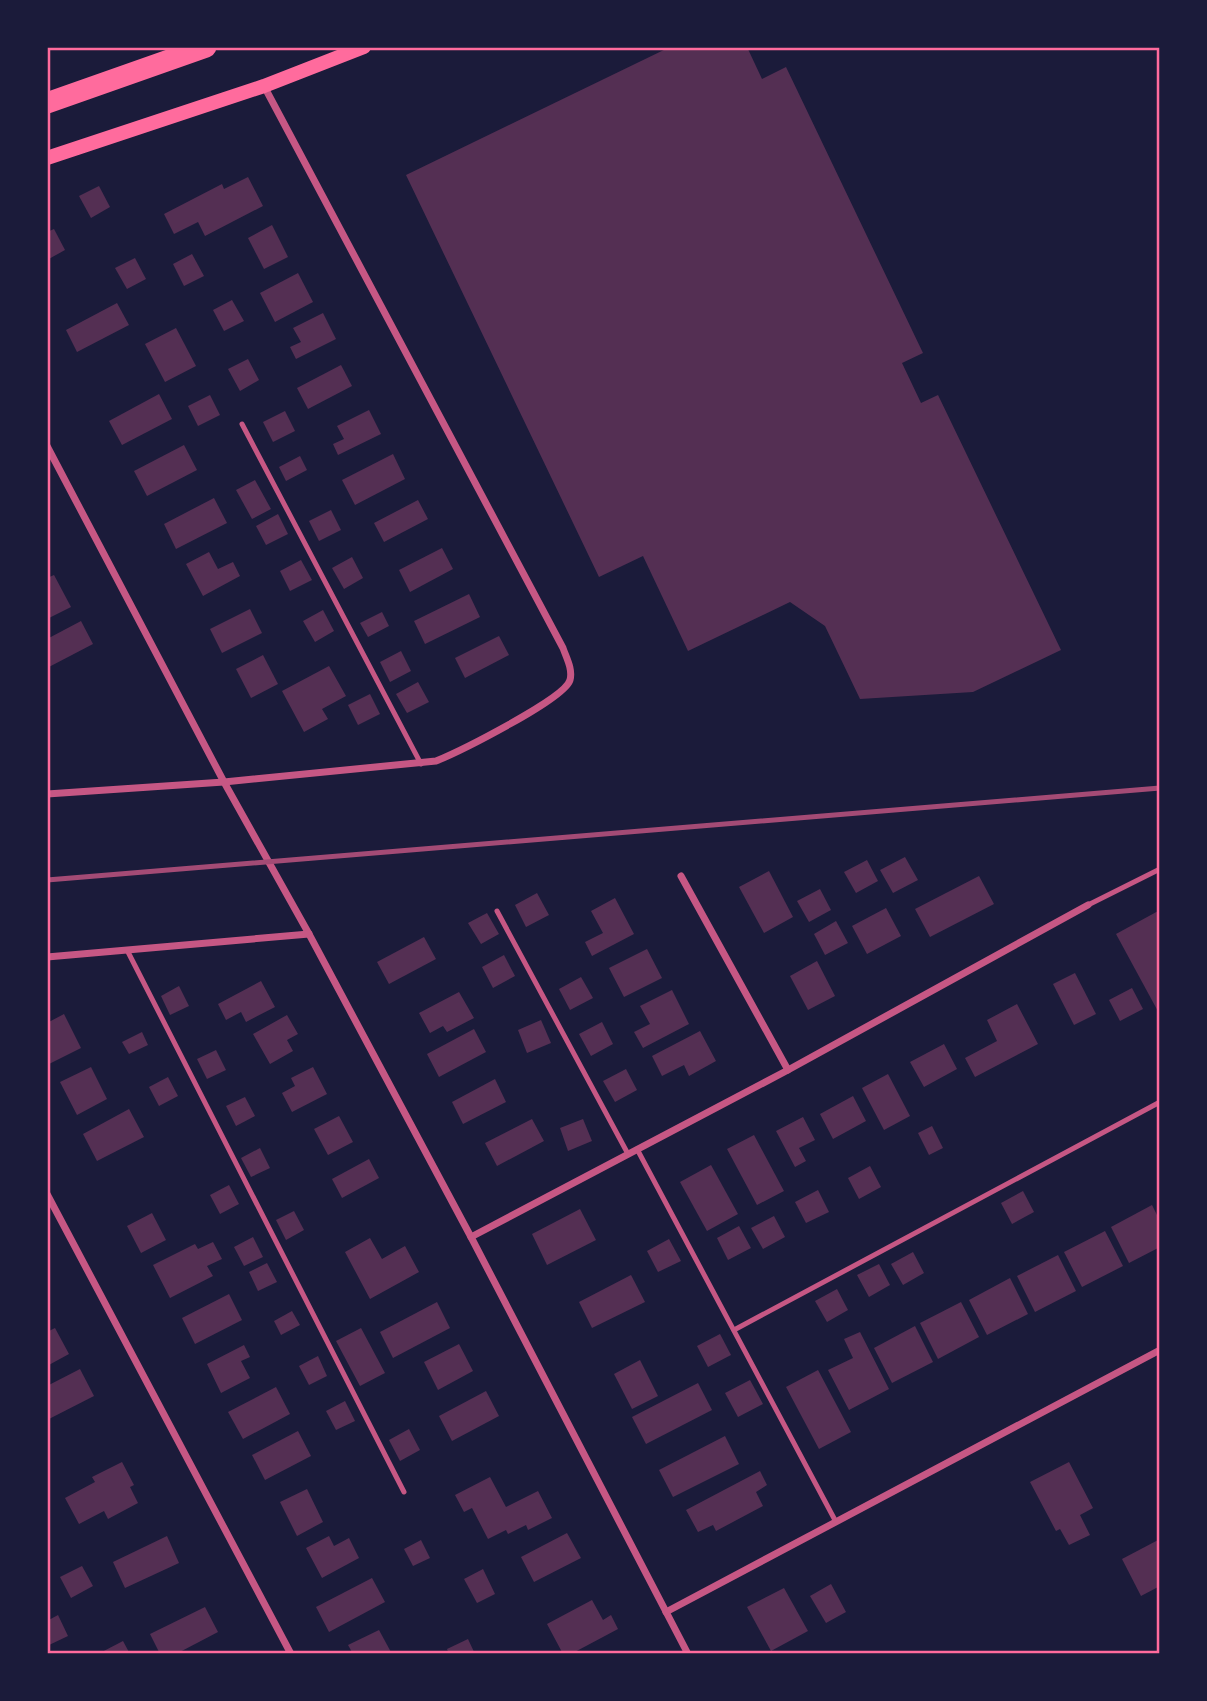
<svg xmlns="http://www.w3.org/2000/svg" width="1207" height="1701" font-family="Poppins,sans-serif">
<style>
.building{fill:#542f53}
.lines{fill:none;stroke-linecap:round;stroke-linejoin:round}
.service{stroke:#c65784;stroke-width:5}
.minor{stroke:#c65784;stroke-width:7}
.secondary{stroke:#ff6b9d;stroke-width:14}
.motorway{stroke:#ff6b9d;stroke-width:21}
.rail{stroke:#a44b75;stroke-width:5}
.neatline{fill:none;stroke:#ff6b9d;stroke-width:2.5}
</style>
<rect width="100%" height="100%" fill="#1b1b3a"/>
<g class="building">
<path d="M670,47H747L762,79L786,67L923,353L902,363L921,403L938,395L1061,650L973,692L860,699L825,626L790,602L688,651L643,556L599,577L406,175Z"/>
<path d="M248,177L263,206L205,236L198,222L174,234L164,214L222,184L224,189Z"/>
<path d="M99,186L110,207L91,218L79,196Z"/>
<path d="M272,225L288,257L264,269L248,238Z"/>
<path d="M54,229L65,250L47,260V232Z"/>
<path d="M192,254L204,276L184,286L173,264Z"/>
<path d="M135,258L146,279L127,289L115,268Z"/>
<path d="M298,273L313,302L275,322L260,293Z"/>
<path d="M232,300L244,321L224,331L213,310Z"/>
<path d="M117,303L129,325L77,352L66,330Z"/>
<path d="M323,313L336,339L296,359L290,347L301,342L293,328Z"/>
<path d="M176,328L196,366L165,382L145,344Z"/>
<path d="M248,359L259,380L240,391L228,369Z"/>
<path d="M341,365L352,386L308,409L297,388Z"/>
<path d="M159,394L172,419L122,445L109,421Z"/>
<path d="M210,395L220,415L198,426L188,406Z"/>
<path d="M369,410L381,434L338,455L333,444L344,439L337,426Z"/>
<path d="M285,411L295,431L273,442L263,422Z"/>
<path d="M184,445L197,470L147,496L134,471Z"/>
<path d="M393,454L405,479L355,505L342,480Z"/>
<path d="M300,456L307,470L286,481L279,467Z"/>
<path d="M255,480L271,509L252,519L236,490Z"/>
<path d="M214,498L227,523L176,549L164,524Z"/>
<path d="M418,500L428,519L384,542L374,523Z"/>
<path d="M331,510L341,530L319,541L309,521Z"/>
<path d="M278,514L288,534L266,545L256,526Z"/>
<path d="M442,548L453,569L410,592L399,570Z"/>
<path d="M209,552L218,569L233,562L240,576L203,596L186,564Z"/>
<path d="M352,557L363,578L344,589L332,568Z"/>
<path d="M301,560L312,580L290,591L280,571Z"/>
<path d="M54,575L71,607L47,619V578Z"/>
<path d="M469,594L480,617L425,644L414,621Z"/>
<path d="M250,609L262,633L222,653L210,629Z"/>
<path d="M323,610L334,631L315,642L303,621Z"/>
<path d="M382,612L389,626L368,637L360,623Z"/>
<path d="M81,621L93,644L47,668V639Z"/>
<path d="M499,636L509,655L465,678L455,658Z"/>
<path d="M401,651L411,671L390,682L380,662Z"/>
<path d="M263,655L278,684L251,698L236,669Z"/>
<path d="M329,666L346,696L322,709L328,719L304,732L282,691Z"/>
<path d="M418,682L429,702L407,713L396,694Z"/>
<path d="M370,694L380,714L358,725L348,705Z"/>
<path d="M905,857L918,880L893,893L880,870Z"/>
<path d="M867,860L878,881L856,893L844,872Z"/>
<path d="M769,871L793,917L764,933L739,887Z"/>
<path d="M979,876L994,904L930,937L915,909Z"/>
<path d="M820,889L831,910L809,922L797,901Z"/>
<path d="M537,893L549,915L526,927L515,905Z"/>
<path d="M615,898L634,934L592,956L585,942L603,933L591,911Z"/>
<path d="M886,908L901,936L867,954L852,926Z"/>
<path d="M1160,910V1015L1116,934Z"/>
<path d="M487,913L499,934L481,944L468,923Z"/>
<path d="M836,921L848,943L825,955L814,934Z"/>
<path d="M424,937L436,959L389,984L377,962Z"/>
<path d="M647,949L662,978L624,997L609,968Z"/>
<path d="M504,955L515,976L493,988L482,967Z"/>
<path d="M817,961L835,996L808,1010L790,976Z"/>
<path d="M1075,973L1096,1014L1074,1025L1053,984Z"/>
<path d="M581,977L593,998L570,1010L559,989Z"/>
<path d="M261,981L275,1007L246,1022L241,1012L226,1020L218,1004Z"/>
<path d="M179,986L189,1006L170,1015L161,996Z"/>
<path d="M1132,988L1143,1009L1120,1021L1109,1000Z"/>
<path d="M672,990L689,1024L643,1048L634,1032L650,1024L640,1006Z"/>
<path d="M459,992L474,1018L447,1032L443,1026L430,1033L419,1013Z"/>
<path d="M1017,1004L1038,1044L975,1077L965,1058L997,1041L987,1020Z"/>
<path d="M64,1014L81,1048L47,1065V1023Z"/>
<path d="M287,1015L298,1034L287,1040L293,1051L270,1064L253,1034Z"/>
<path d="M541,1020L551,1043L527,1053L518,1030Z"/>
<path d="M602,1022L613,1044L591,1056L579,1034Z"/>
<path d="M474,1029L486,1052L439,1077L427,1054Z"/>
<path d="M700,1031L716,1061L689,1076L684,1065L662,1076L652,1056Z"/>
<path d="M142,1032L148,1045L129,1054L122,1042Z"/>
<path d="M944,1044L957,1069L924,1087L910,1062Z"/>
<path d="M216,1050L226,1070L207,1079L197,1059Z"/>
<path d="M91,1067L107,1099L77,1115L60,1082Z"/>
<path d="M313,1067L327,1094L292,1112L282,1093L295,1086L291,1078Z"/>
<path d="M626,1069L637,1090L615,1102L603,1081Z"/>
<path d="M888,1074L910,1116L884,1130L862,1088Z"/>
<path d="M168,1077L178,1096L159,1106L149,1087Z"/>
<path d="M495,1079L506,1102L463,1124L452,1102Z"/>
<path d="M853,1096L866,1121L833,1139L820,1114Z"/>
<path d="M245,1097L255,1116L236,1126L226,1106Z"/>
<path d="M129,1109L144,1137L97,1161L83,1134Z"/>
<path d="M339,1116L353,1142L328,1155L314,1129Z"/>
<path d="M803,1117L815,1140L799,1148L806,1161L795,1167L776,1131Z"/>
<path d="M532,1119L544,1141L497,1166L485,1143Z"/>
<path d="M583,1119L592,1141L568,1151L560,1128Z"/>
<path d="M932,1126L943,1148L929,1155L918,1133Z"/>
<path d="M754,1135L784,1191L757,1205L727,1149Z"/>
<path d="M260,1148L270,1168L251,1177L241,1158Z"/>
<path d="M369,1159L379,1178L342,1198L332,1179Z"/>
<path d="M711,1165L738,1214L707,1231L680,1182Z"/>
<path d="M870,1166L881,1187L859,1199L848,1178Z"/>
<path d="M229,1185L239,1204L220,1214L210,1195Z"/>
<path d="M818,1190L829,1212L806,1223L795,1202Z"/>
<path d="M1023,1191L1034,1212L1012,1224L1001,1203Z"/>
<path d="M1152,1205L1160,1221V1247L1129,1263L1111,1227Z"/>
<path d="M580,1209L596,1240L547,1265L532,1234Z"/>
<path d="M294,1211L304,1230L286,1240L276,1220Z"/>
<path d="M152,1213L166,1240L141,1253L127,1226Z"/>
<path d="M774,1216L785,1237L763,1249L751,1228Z"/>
<path d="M739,1226L751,1248L728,1260L717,1238Z"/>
<path d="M1105,1231L1123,1266L1082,1287L1064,1252Z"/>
<path d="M253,1237L263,1257L244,1266L234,1247Z"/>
<path d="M370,1238L382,1259L405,1246L419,1272L370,1299L345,1252Z"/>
<path d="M669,1239L681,1261L658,1272L647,1251Z"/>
<path d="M213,1242L222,1259L207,1266L213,1276L170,1298L153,1265L195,1244L198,1249Z"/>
<path d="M913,1252L924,1273L903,1285L891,1264Z"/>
<path d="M1058,1255L1076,1291L1035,1312L1017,1276Z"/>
<path d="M267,1263L277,1282L258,1291L249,1272Z"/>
<path d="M879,1264L890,1285L869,1297L857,1275Z"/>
<path d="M631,1275L645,1302L592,1328L579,1302Z"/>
<path d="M1010,1278L1028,1314L987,1335L969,1300Z"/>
<path d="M837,1289L848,1310L827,1322L815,1301Z"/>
<path d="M229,1294L242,1320L195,1344L182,1318Z"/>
<path d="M437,1302L450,1328L393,1358L380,1332Z"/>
<path d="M961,1302L979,1337L938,1359L920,1323Z"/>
<path d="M292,1311L300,1325L281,1335L274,1321Z"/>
<path d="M915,1326L933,1362L892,1383L874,1348Z"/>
<path d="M55,1328L69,1354L47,1366V1332Z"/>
<path d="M361,1328L385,1373L360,1386L336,1341Z"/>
<path d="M860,1332L889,1389L849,1410L828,1370L853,1358L844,1339Z"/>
<path d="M720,1334L731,1355L708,1367L697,1346Z"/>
<path d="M459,1344L473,1371L438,1390L424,1362Z"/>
<path d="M244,1345L250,1357L241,1361L250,1378L221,1393L207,1364Z"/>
<path d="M318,1356L327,1376L309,1385L299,1366Z"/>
<path d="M640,1360L658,1396L632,1409L614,1374Z"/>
<path d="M80,1369L94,1396L47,1420V1386Z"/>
<path d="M818,1370L851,1432L819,1449L786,1387Z"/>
<path d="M750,1380L763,1404L738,1417L725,1393Z"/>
<path d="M698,1383L712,1410L646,1444L632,1417Z"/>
<path d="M276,1387L290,1414L243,1439L228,1412Z"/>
<path d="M486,1391L499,1416L452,1441L439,1416Z"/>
<path d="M345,1401L355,1421L336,1430L326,1411Z"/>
<path d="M409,1429L420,1450L400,1461L389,1440Z"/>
<path d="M298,1431L311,1456L265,1480L252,1455Z"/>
<path d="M725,1436L739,1464L673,1497L659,1470Z"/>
<path d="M122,1462L134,1485L130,1487L138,1503L108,1519L104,1511L79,1524L65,1498L95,1482L92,1477Z"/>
<path d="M1069,1462L1093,1508L1080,1515L1090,1535L1069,1545L1060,1529L1056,1531L1030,1482Z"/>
<path d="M760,1471L767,1485L756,1492L763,1506L716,1531L713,1525L698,1532L686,1510Z"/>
<path d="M490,1477L506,1507L538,1491L552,1518L528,1530L526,1525L508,1534L506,1530L488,1539L472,1508L464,1512L455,1495Z"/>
<path d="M307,1489L323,1522L297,1536L280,1502Z"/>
<path d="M567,1533L581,1558L534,1582L521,1557Z"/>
<path d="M167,1536L179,1563L125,1588L113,1562Z"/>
<path d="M329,1536L334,1546L349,1538L359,1558L322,1578L306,1548Z"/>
<path d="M1160,1539V1586L1141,1596L1122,1559Z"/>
<path d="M421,1540L430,1558L413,1566L404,1549Z"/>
<path d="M82,1566L93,1586L71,1598L60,1577Z"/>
<path d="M483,1569L495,1594L477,1603L464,1579Z"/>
<path d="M372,1578L385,1602L329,1632L316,1607Z"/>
<path d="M831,1584L846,1612L826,1623L810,1596Z"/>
<path d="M784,1588L808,1631L771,1651L747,1607Z"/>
<path d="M592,1600L603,1620L611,1615L618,1629L571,1654H563L547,1624Z"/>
<path d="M205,1607L218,1632L176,1654H160L150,1634Z"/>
<path d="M58,1615L68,1636L47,1646V1621Z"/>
<path d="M379,1630L392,1654H353L348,1645Z"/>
<path d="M468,1639L475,1654H449L447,1649Z"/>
<path d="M123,1641L130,1654H98Z"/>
</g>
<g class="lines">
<g class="service">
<path d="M242,424L421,764"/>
<path d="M1088,905L1160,869"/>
<path d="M497,911L628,1154"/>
<path d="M127,950L404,1492"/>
<path d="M637,1149L836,1522"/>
<path d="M734,1330L1160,1102"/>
</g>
<g class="minor">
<path d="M47,446L224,782L309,934L471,1237L688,1654"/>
<path d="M47,794L224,782L436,761C458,752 565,699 570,680C573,669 566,657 563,648L264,86"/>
<path d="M681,876L788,1070"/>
<path d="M47,957L309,934"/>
<path d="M47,1194L291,1654"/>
<path d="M471,1237L788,1070L1088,905"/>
<path d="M666,1612L1160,1350"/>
</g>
<path class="secondary" d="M47,158L264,86L364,47"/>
<path class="motorway" d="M47,103L206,47"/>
<path class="rail" d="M47,880L1160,788"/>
</g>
<rect width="1207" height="1701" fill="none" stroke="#1b1b3a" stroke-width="98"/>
<rect x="49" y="49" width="1109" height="1603" class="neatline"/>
</svg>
